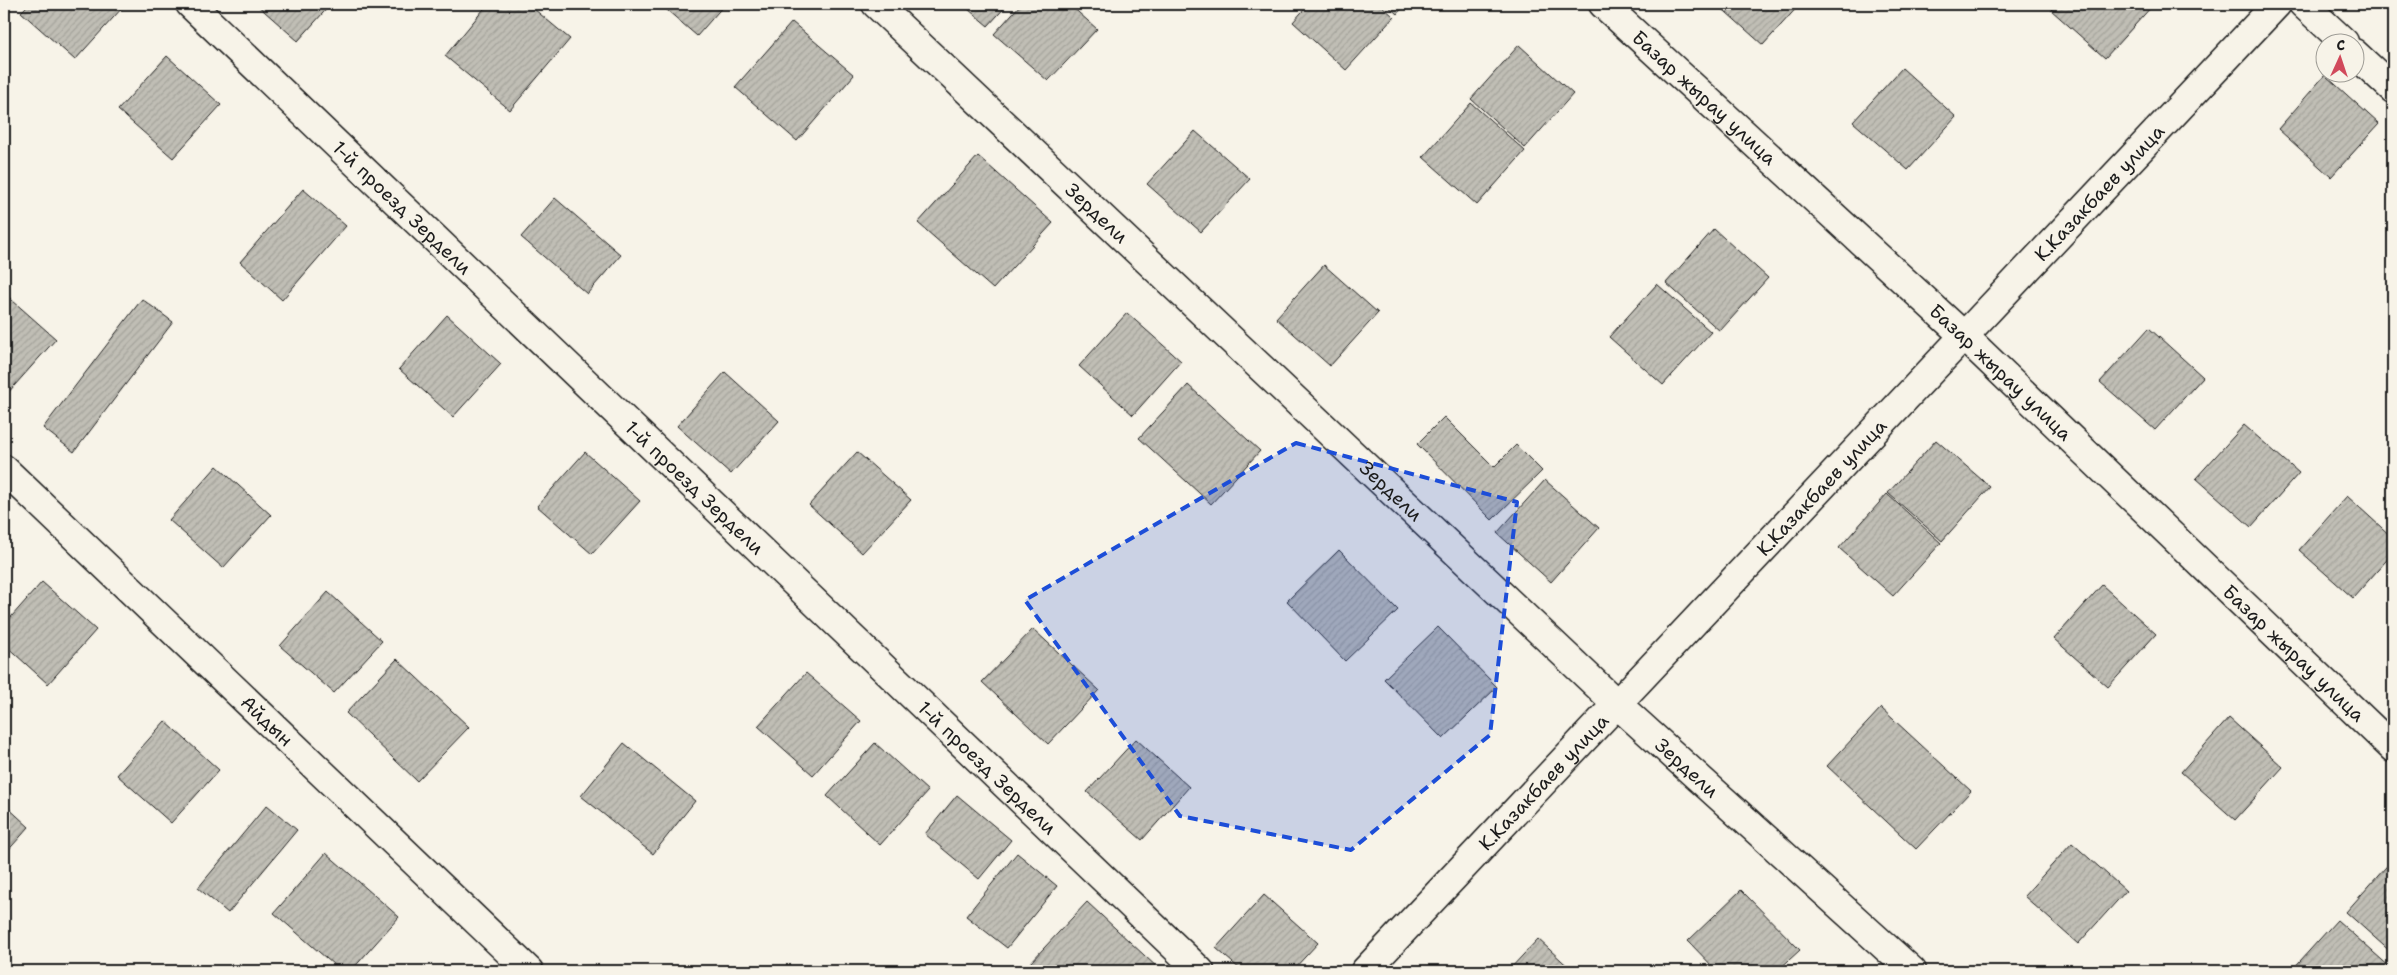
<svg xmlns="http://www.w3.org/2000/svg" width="2397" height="975" font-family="'Shantell Sans',sans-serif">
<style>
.building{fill:url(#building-hatch);stroke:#1c1c1c}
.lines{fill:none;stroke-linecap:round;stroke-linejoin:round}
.minor-casing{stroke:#1c1c1c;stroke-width:31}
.minor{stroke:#f7f3e8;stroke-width:28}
.marked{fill:#1d4ed8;fill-opacity:0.2;stroke:#1d4ed8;stroke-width:4;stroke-dasharray:10 6;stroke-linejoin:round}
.labels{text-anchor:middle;stroke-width:5;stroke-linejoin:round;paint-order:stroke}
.street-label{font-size:19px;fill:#1c1c1c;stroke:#f7f3e8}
</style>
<defs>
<pattern id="building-hatch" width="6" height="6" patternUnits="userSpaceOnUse" patternTransform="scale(1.25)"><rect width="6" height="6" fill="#c0beb5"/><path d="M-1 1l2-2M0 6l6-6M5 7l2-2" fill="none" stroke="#a4a39b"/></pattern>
</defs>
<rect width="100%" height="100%" fill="#f7f3e8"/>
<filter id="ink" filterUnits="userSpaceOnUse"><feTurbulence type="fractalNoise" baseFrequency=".02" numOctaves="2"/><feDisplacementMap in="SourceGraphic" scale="10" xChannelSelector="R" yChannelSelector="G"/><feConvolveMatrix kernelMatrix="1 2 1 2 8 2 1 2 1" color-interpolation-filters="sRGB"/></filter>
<g filter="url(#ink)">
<g class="building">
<path d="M29,4H119L123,7L75,60L21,12Z"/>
<path d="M256,4H331L298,41Z"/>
<path d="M488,4H528L570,39L510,110L445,56Z"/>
<path d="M660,4H725L697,36Z"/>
<path d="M962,4H1008L988,26Z"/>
<path d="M1021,4H1069L1097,29L1048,81L994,34Z"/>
<path d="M1309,4H1380L1394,17L1346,70L1293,22Z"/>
<path d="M1386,4H1406L1397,14Z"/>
<path d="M1717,4H1800L1763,45Z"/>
<path d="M2057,4H2152L2153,5L2105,58L2051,10Z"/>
<path d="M792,22L854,75L797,141L735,87Z"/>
<path d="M1519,45L1573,94L1525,148L1471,99Z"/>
<path d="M167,56L221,105L173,158L118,110Z"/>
<path d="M1902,68L1956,117L1908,170L1853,122Z"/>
<path d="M2325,75L2379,124L2331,177L2278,129Z"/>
<path d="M1471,103L1525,151L1477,205L1423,157Z"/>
<path d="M1195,131L1250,179L1201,232L1147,184Z"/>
<path d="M978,156L1053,223L993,289L918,223Z"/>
<path d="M303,189L346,226L282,300L240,262Z"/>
<path d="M555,198L621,255L587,294L521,237Z"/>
<path d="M1714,229L1768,278L1720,331L1666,283Z"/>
<path d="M1324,265L1378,313L1330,366L1276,318Z"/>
<path d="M1657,284L1711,332L1663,385L1609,337Z"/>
<path d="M4,293L56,339L6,395L4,393Z"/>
<path d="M142,299L173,322L74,452L43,428Z"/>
<path d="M1127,313L1181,361L1133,415L1079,366Z"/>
<path d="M447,315L501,364L453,417L399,369Z"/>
<path d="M2149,328L2203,377L2155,430L2100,382Z"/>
<path d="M725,372L779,421L731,474L677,426Z"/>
<path d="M1188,385L1260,451L1211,504L1139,438Z"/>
<path d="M1444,417L1494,467L1516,445L1542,471L1492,520L1417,444Z"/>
<path d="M2244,425L2299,473L2251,527L2196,478Z"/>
<path d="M1936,440L1990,487L1942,541L1888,493Z"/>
<path d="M585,452L640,501L592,554L537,506Z"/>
<path d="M857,452L911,500L862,553L809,505Z"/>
<path d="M217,466L271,515L223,568L169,520Z"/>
<path d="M1545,480L1599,528L1551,582L1497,533Z"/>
<path d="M1887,494L1941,543L1893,596L1839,548Z"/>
<path d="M2347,496L2393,538V553L2353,598L2299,550Z"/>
<path d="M1339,550L1398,610L1345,661L1287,601Z"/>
<path d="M42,582L96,630L48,684L4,644V625Z"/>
<path d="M2102,585L2156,634L2108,687L2054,639Z"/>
<path d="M328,592L382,641L334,693L280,646Z"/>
<path d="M1438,627L1497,687L1443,739L1384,679Z"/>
<path d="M1033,629L1099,690L1048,744L982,682Z"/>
<path d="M397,659L469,727L417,781L346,713Z"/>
<path d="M806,673L861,721L813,775L758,726Z"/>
<path d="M1881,708L1971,791L1916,849L1827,766Z"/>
<path d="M2229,718L2283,767L2235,820L2181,772Z"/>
<path d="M165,721L219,770L171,823L117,775Z"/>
<path d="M1136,739L1189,787L1142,840L1087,792Z"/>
<path d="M624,743L695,801L653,854L581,796Z"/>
<path d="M875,743L928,791L880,845L827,796Z"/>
<path d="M957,795L1011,840L979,879L925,834Z"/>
<path d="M4,804L29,827L4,855Z"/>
<path d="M267,805L297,830L228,913L198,888Z"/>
<path d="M2072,843L2126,891L2078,944L2024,896Z"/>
<path d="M326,853L399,917L351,971H341L274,913Z"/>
<path d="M1017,853L1057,886L1007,948L966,916Z"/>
<path d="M2393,859V954L2346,912Z"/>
<path d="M1741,890L1800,950L1777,971H1717L1688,941Z"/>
<path d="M1264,895L1318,943L1292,971H1242L1216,948Z"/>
<path d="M1087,902L1159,969L1158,971H1039L1030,963Z"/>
<path d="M2337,920L2391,968L2388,971H2291Z"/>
<path d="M1538,939L1573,971H1508Z"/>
</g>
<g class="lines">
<g class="minor-casing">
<g id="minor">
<path id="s1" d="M190,4L1200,971"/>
<path id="s2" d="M876,4L1617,704L1912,971"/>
<path id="s3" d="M1603,4L1964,336L2393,748"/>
<path d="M2303,4L2344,42"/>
<path d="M2354,53L2393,89"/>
<path id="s4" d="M4,469L529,971"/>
<path id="s5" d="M1365,971L2277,4"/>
</g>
</g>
<use href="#minor" class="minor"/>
</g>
</g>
<path class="marked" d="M1296,443L1517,502L1490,735L1351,850L1180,816L1025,600Z"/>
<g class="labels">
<g class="street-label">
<text dy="7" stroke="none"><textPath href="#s3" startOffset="138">Базар жырау улица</textPath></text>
<text dy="7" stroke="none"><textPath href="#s5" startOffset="1070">К.Казакбаев улица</textPath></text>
<text dy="7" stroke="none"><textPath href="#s1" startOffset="294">1-й проезд Зердели</textPath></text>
<text dy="7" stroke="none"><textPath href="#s2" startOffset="304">Зердели</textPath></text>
<text dy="7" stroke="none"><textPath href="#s3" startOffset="542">Базар жырау улица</textPath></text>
<text dy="7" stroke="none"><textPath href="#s1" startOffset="699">1-й проезд Зердели</textPath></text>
<text dy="7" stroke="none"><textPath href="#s5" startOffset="665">К.Казакбаев улица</textPath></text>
<text dy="7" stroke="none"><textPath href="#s2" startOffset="709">Зердели</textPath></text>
<text dy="7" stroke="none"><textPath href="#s3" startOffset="948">Базар жырау улица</textPath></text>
<text dy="7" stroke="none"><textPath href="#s4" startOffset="364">Айдын</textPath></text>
<text dy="7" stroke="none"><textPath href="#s1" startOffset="1104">1-й проезд Зердели</textPath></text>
<text dy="7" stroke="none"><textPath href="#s2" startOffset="1114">Зердели</textPath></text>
<text dy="7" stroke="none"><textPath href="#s5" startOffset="260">К.Казакбаев улица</textPath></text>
</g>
</g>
<rect width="2397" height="975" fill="none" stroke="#f7f3e8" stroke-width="20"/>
<rect x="10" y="10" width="2377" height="955" fill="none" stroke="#1c1c1c" stroke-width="2" filter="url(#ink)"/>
<g transform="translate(2340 58) rotate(3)"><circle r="24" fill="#f7f3e8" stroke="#9f9d96"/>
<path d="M0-4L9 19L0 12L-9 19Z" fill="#d1495b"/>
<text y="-8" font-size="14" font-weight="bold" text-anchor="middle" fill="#1c1c1c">С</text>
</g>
</svg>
